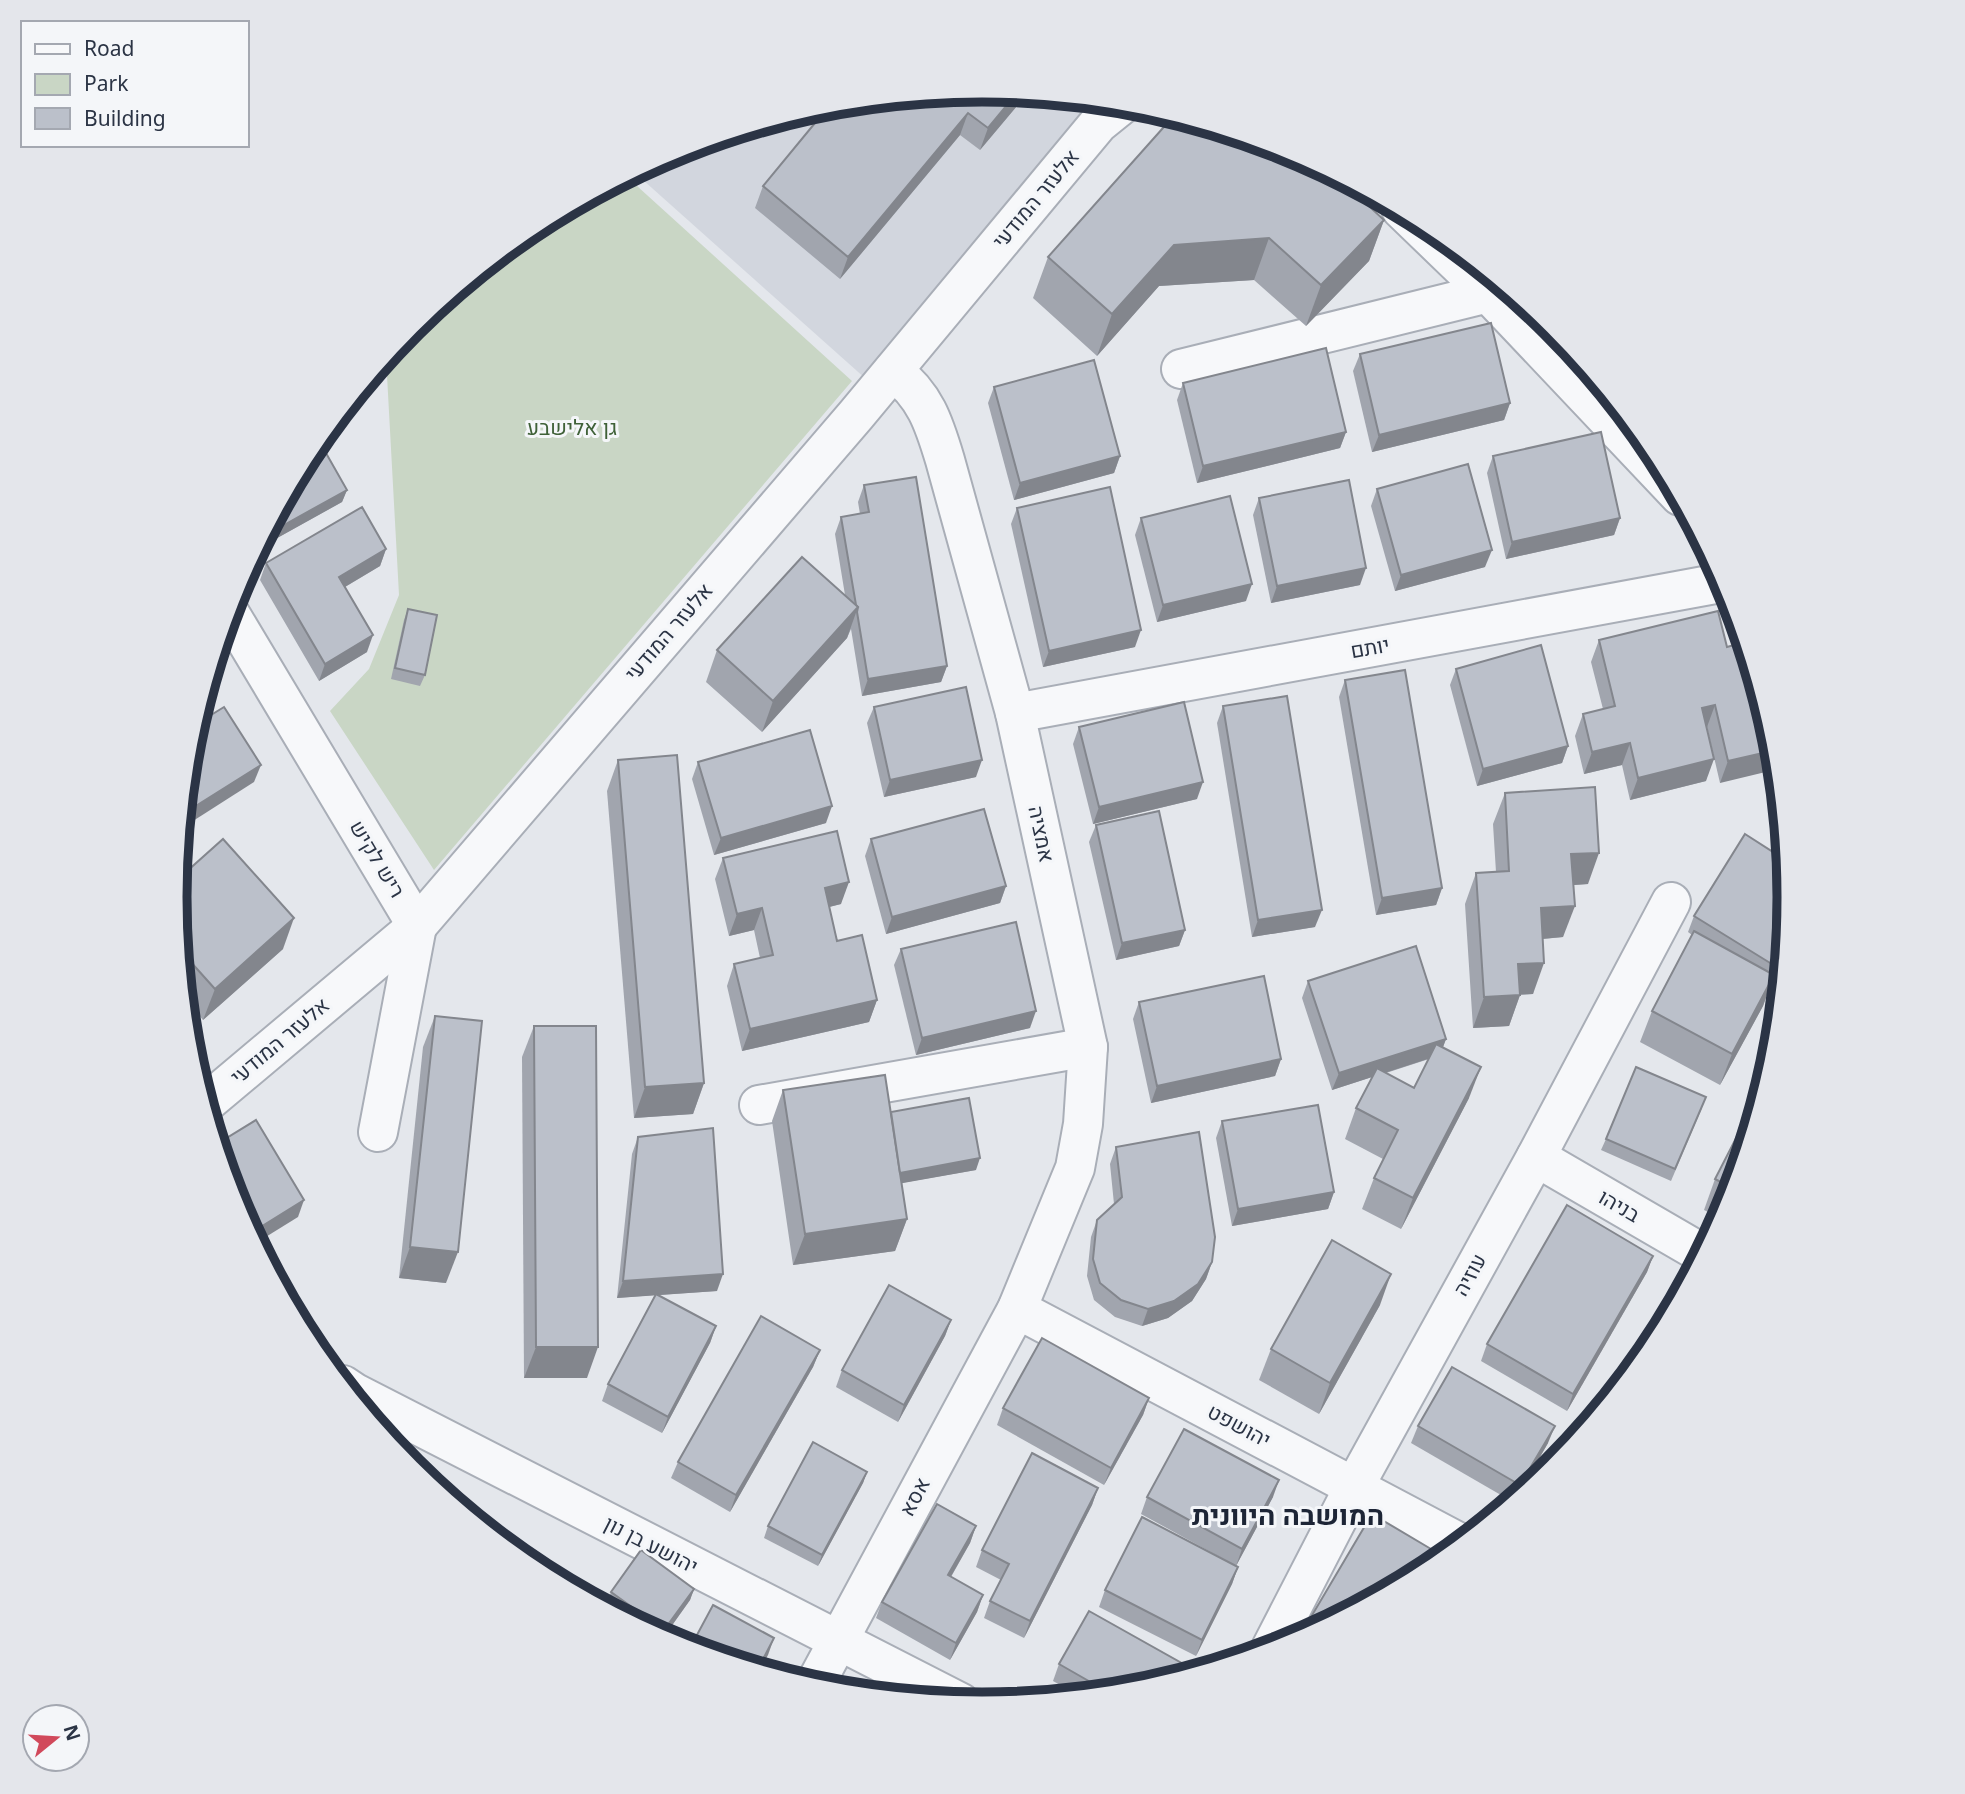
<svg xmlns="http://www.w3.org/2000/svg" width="1965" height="1794" font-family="'Noto Sans',Heebo,sans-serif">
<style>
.built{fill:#d2d6de}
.green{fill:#c9d6c5}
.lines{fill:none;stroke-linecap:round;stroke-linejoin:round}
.minor-casing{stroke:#a9aeb7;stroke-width:42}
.minor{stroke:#f7f8fa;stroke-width:38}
.wall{fill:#a1a5ae;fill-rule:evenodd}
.shaded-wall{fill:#83868d}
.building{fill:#bbc0ca;stroke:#83868d;stroke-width:2}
.labels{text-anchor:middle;stroke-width:6;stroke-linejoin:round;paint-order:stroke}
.street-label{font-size:21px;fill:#2b3445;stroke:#f4f6f9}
.park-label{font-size:21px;fill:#3f6138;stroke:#f4f6f9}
.district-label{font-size:28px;font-weight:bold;fill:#1d2536;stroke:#f4f6f9}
.rim{fill:none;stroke:#2b3445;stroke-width:9}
</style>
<rect width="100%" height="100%" fill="#e4e7ec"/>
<path class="built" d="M983,89L1096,100L866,379L634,172L674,151L825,105Z"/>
<path class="green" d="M626,176L852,381L434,870L330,711L369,669L399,595L386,357L412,326L534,225Z"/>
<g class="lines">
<g class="minor-casing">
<g id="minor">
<path d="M1401,209L1488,293L1680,496"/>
<path d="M1181,369L1488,293"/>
<path d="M229,612L417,926L378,1132"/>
<path d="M1015,713L1726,582"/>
<path d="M205,1104L417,926L856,415L1098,124L1124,103"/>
<path d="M759,1105L1088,1047"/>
<path d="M1536,1157L1703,1254"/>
<path d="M1017,1309L1462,1544"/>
<path d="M343,1385L355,1393L961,1703"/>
<path d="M1270,1650L1354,1487L1536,1157L1671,902"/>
<path d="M814,1686L1017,1309L1075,1168L1083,1124L1088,1047L1015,713L945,460C934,423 925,395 893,371"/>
</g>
</g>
<use href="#minor" class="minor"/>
</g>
<g class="wall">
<path d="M983,89L1027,94L980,150L960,135L840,279L755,208L763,186L815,123L802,112L825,105Z"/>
<path d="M1384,220L1369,261L1306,326L1254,280L1159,286L1097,356L1033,298L1048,257Z"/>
<path d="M1360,354L1510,403L1504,420L1372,452L1353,371Z"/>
<path d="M1183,383L1346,432L1340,448L1197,483L1177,400Z"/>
<path d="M994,387L1120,456L1114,473L1014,500L988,403Z"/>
<path d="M311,448L347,490L342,502L261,547L260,544Z"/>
<path d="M1493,456L1620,518L1614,535L1506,559L1487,473Z"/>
<path d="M864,485L947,666L941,682L862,696L851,629L847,638L762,732L706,682L717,650L845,595L835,534L841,517L860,514L858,502Z"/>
<path d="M1377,489L1485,567L1395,591L1371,506Z"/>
<path d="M1259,498L1360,585L1271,603L1253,515Z"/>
<path d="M1017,508L1135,647L1043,667L1011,524Z"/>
<path d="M1141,518L1246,601L1157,622L1135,535Z"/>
<path d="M386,549L380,566L345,587L367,652L319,681L260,580L266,563Z"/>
<path d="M408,609L425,675L420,686L391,679L404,620Z"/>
<path d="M1599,640L1727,647L1775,740L1720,783L1707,727L1706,781L1630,800L1622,765L1584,774L1575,736L1583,714L1603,709L1591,662Z"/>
<path d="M1456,669L1568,746L1562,763L1477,786L1450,685Z"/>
<path d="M1345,680L1442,888L1436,905L1376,915L1339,697Z"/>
<path d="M1223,706L1315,927L1252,937L1217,723Z"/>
<path d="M874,707L976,777L884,797L867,723Z"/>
<path d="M1079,727L1197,799L1093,824L1073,744Z"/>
<path d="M618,760L704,1083L693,1114L634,1118L607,791Z"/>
<path d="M698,762L826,823L714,855L692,779Z"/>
<path d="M1505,793L1588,884L1573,885L1563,937L1543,939L1533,994L1520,995L1509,1026L1473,1028L1465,904L1476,873L1496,872L1493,824Z"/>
<path d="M1096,825L1185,930L1179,946L1116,960L1089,842Z"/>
<path d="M871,839L1006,886L1000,903L886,934L865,856Z"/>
<path d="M723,858L841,904L829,907L837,941L877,1000L869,1022L742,1051L727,986L734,964L760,958L754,930L729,936L715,879Z"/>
<path d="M175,897L283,949L203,1020L185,999Z"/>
<path d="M1777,911L1788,918L1784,959L1774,974L1763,1006L1720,1085L1640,1042L1652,1011L1692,935L1688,932L1694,916Z"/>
<path d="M901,949L1030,1028L916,1055L894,965Z"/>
<path d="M1308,981L1446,1039L1443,1047L1469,1098L1401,1229L1362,1209L1374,1178L1383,1159L1345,1139L1356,1108L1372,1077L1332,1090L1302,998ZM1429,1059L1414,1088L1386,1073Z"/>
<path d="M1139,1002L1281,1059L1275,1076L1151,1103L1133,1019Z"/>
<path d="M435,1016L446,1283L399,1278L423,1047Z"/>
<path d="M534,1026L587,1378H524L522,1057Z"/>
<path d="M783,1090L891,1112L976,1170L901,1183L907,1219L895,1251L793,1265L772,1121Z"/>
<path d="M1702,1108L1671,1181L1601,1150L1606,1139Z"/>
<path d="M1757,1114L1729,1206L1722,1219L1704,1210L1715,1179Z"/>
<path d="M1222,1121L1334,1192L1328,1209L1232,1226L1216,1138Z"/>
<path d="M638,1137L717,1291L658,1295L716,1326L710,1343L662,1433L602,1401L608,1384L655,1295L617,1298L632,1154Z"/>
<path d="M1116,1147L1212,1262L1206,1279L1192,1301L1168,1318L1142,1326L1115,1317L1094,1300L1087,1276L1091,1237L1097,1220L1114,1204L1110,1164Z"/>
<path d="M1653,1256L1647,1272L1567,1411L1481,1361L1487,1344Z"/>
<path d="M1380,1305L1319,1414L1259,1380L1271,1349Z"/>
<path d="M951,1320L945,1336L898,1422L836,1387L842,1370Z"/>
<path d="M820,1350L813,1367L730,1512L671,1478L678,1462Z"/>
<path d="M1149,1398L1143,1415L1104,1485L997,1425L1003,1408Z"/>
<path d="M1418,1426L1548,1443L1516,1499L1513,1502L1411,1443Z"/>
<path d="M867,1472L863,1483L818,1566L764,1538L768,1526Z"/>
<path d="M1098,1488L1092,1505L1024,1638L984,1618L990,1601L1001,1580L976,1567L982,1550Z"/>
<path d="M1147,1497H1273L1236,1566L1238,1567L1232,1584L1196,1656L1099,1607L1105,1590L1229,1562L1141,1514Z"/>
<path d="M976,1526L970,1543L951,1577L983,1595L977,1612L950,1660L876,1618L882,1602Z"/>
<path d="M1431,1549L1425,1566L1420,1575L1302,1638L1308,1622Z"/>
<path d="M694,1589L690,1600L663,1638L634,1622L607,1603L611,1592Z"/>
<path d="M1059,1664L1140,1689L1078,1695L1053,1681Z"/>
</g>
<g class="shaded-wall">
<path d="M1017,93L1027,94L980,150L988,128Z"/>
<path d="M968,113L960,135L840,279L848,257Z"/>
<path d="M1384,220L1369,261L1306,326L1321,285Z"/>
<path d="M1269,238L1254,280L1159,286L1097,356L1112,314L1174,245Z"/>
<path d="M1510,403L1504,420L1372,452L1379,435Z"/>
<path d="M1346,432L1340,448L1197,483L1203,466Z"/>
<path d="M1120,456L1114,473L1014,500L1020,483Z"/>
<path d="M347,490L342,502L261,547L266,535Z"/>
<path d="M1620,518L1614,535L1506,559L1512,542Z"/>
<path d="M386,549L380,566L333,594L339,577Z"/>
<path d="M1492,550L1485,567L1395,591L1401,575Z"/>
<path d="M1366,568L1360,585L1271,603L1277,586Z"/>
<path d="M1252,584L1246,601L1157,622L1163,605Z"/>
<path d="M858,607L847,638L762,732L773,701Z"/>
<path d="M1141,630L1135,647L1043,667L1049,651Z"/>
<path d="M373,635L367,652L319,681L325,664Z"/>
<path d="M947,666L941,682L862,696L868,679Z"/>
<path d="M1715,705L1707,727L1702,708Z"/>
<path d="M1630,743L1622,765L1584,774L1592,752Z"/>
<path d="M1568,746L1562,763L1477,786L1483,769Z"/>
<path d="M1776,750L1778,769L1720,783L1728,761Z"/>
<path d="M1714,759L1706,781L1630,800L1638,778Z"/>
<path d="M982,760L976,777L884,797L890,780Z"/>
<path d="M261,765L254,782L182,828L183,814Z"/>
<path d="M1203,782L1197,799L1093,824L1099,807Z"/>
<path d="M832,806L826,823L714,855L721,838Z"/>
<path d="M1599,853L1588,884L1560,886L1571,854Z"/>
<path d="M849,882L841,904L817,910L825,888Z"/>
<path d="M1006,886L1000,903L886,934L892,917Z"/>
<path d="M1789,886L1790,892L1768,926L1774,909Z"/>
<path d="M1442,888L1436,905L1376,915L1382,898Z"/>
<path d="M1575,906L1563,937L1530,940L1541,908Z"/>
<path d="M762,908L754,930L729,936L737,914Z"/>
<path d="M1322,910L1315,927L1252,937L1258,920Z"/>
<path d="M294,918L283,949L203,1020L215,989Z"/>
<path d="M1185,930L1179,946L1116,960L1122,943Z"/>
<path d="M1785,950L1784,958L1769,983L1775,966Z"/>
<path d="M1544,963L1533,994L1507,995L1518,964Z"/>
<path d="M1774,975L1763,1006L1720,1085L1732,1054Z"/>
<path d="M1520,995L1509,1026L1473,1028L1484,997Z"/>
<path d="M877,1000L869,1022L742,1051L750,1029Z"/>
<path d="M1036,1011L1030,1028L916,1055L922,1038Z"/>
<path d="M1446,1039L1440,1055L1332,1090L1339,1073Z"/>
<path d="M1281,1059L1275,1076L1151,1103L1157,1086Z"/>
<path d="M1481,1067L1469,1098L1401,1229L1413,1198Z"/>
<path d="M704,1083L693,1114L634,1118L645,1087Z"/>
<path d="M980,1158L976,1170L892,1185L896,1173Z"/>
<path d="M1334,1192L1328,1209L1232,1226L1238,1209Z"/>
<path d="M304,1200L298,1217L256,1243L251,1233Z"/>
<path d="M907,1219L895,1251L793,1265L805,1234Z"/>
<path d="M410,1247L458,1252L446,1283L399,1278Z"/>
<path d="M1653,1256L1647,1272L1567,1411L1573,1394Z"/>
<path d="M1212,1262L1206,1279L1192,1301L1168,1318L1142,1326L1148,1309Z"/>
<path d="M723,1274L717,1291L617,1298L623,1281Z"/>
<path d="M1391,1274L1380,1305L1319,1414L1330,1383Z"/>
<path d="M951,1320L945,1336L898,1422L904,1405Z"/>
<path d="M716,1326L710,1343L662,1433L668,1417Z"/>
<path d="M536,1347H598L587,1378H524Z"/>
<path d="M820,1350L813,1367L730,1512L736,1495Z"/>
<path d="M1149,1398L1143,1415L1104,1485L1111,1468Z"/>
<path d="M1555,1426L1548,1443L1515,1500L1520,1485Z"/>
<path d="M867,1472L863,1483L818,1566L822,1555Z"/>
<path d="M1279,1480L1273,1497L1236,1566L1242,1549Z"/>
<path d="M1098,1488L1092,1505L1024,1638L1030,1621Z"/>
<path d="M976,1526L970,1543L942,1592L948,1575Z"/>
<path d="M1431,1549L1425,1566L1420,1575L1414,1578Z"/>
<path d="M1238,1567L1232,1584L1196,1656L1202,1640Z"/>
<path d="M694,1589L690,1600L663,1638L662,1637L664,1630Z"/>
<path d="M983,1595L977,1612L950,1660L956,1643Z"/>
<path d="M774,1638L768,1655L760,1670L758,1669Z"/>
</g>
<g class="building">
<path d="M983,89L1017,93L988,128L968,113L848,257L763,186L829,106L828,104Z"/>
<path d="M1181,117L1292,151L1333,173L1384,220L1321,285L1269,238L1174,245L1112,314L1048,257L1171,119Z"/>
<path d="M1491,323L1510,403L1379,435L1360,354Z"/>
<path d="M1326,348L1346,432L1203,466L1183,383Z"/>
<path d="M1094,360L1120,456L1020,483L994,387Z"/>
<path d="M1601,432L1620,518L1512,542L1493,456Z"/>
<path d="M318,439L347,490L266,535L265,534L311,448Z"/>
<path d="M1468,464L1492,550L1401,575L1377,489Z"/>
<path d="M916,477L947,666L868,679L857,612L858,607L856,605L841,517L869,512L864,485Z"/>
<path d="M1349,480L1366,568L1277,586L1259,498Z"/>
<path d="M1110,487L1141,630L1049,651L1017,508Z"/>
<path d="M1230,496L1252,584L1163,605L1141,518Z"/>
<path d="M362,507L386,549L339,577L373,635L325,664L266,563Z"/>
<path d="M802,557L858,607L773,701L717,650Z"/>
<path d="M408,609L437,615L425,675L395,668Z"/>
<path d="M1718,611L1727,647L1745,642L1775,740L1776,750L1728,761L1715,705L1702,708L1714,759L1638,778L1630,743L1592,752L1583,714L1615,706L1599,640Z"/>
<path d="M1541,645L1568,746L1483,769L1456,669Z"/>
<path d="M1405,670L1442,888L1382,898L1345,680Z"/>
<path d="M966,687L982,760L890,780L874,707Z"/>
<path d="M1287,696L1322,910L1258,920L1223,706Z"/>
<path d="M1184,702L1203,782L1099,807L1079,727Z"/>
<path d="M224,707L261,765L183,814L190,739L195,725Z"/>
<path d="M810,730L832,806L721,838L698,762Z"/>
<path d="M677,755L704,1083L645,1087L618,760Z"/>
<path d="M1595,787L1599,853L1571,854L1575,906L1541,908L1544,963L1518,964L1520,995L1484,997L1476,873L1509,871L1505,793Z"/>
<path d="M984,809L1006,886L892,917L871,839Z"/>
<path d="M1159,811L1185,930L1122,943L1096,825Z"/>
<path d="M837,831L849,882L825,888L837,941L862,935L877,1000L750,1029L734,964L773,955L762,908L737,914L723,858Z"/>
<path d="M1745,834L1787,861L1789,886L1774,909L1788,918L1785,950L1775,966L1694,916Z"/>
<path d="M223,839L294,918L215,989L180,950L175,897L176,881Z"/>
<path d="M1016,922L1036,1011L922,1038L901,949Z"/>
<path d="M1694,931L1774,975L1732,1054L1652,1011Z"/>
<path d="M1416,946L1446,1039L1339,1073L1308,981Z"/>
<path d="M1264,976L1281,1059L1157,1086L1139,1002Z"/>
<path d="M435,1016L482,1021L458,1252L410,1247Z"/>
<path d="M534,1026H596L598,1347H536Z"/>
<path d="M1436,1044L1481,1067L1413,1198L1374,1178L1398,1130L1356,1108L1377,1068L1414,1088Z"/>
<path d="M1636,1067L1706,1097L1675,1169L1606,1139Z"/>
<path d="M885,1075L907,1219L805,1234L783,1090Z"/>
<path d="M969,1098L980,1158L900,1173L891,1112Z"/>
<path d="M1318,1105L1334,1192L1238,1209L1222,1121Z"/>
<path d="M1750,1111L1757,1114L1734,1189L1715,1179Z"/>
<path d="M256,1120L304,1200L251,1233L236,1206L217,1144Z"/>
<path d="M713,1128L723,1274L623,1281L638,1137Z"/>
<path d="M1199,1132L1215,1237L1212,1262L1198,1284L1174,1301L1148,1309L1121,1300L1100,1283L1093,1259L1097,1220L1122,1197L1116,1147Z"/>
<path d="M1567,1205L1653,1256L1573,1394L1487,1344Z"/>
<path d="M1332,1240L1391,1274L1330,1383L1271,1349Z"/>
<path d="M889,1285L951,1320L904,1405L842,1370Z"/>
<path d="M656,1294L716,1326L668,1417L608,1384Z"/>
<path d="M761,1316L820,1350L736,1495L678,1462Z"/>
<path d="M1042,1338L1149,1398L1111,1468L1003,1408Z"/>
<path d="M1452,1367L1555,1426L1520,1485L1418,1426Z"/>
<path d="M1184,1429L1279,1480L1242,1549L1147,1497Z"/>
<path d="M813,1442L867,1472L822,1555L768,1526Z"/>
<path d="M1032,1453L1098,1488L1030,1621L990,1601L1009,1564L982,1550Z"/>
<path d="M937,1504L976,1526L948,1575L983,1595L956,1643L882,1602Z"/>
<path d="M1372,1514L1431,1549L1414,1578L1319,1628L1308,1622Z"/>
<path d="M1142,1517L1238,1567L1202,1640L1105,1590Z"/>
<path d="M641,1550L694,1589L664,1630L611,1592Z"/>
<path d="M713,1605L774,1638L758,1669L690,1648Z"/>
<path d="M1089,1611L1194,1670L1193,1673L1140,1689L1108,1692L1059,1664Z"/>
</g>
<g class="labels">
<g class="street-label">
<text transform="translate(1036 199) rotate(-50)" y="7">אלעזר המודעי</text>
<text transform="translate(669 632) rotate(-49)" y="7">אלעזר המודעי</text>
<text transform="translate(1370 648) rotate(-10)" y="7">יותם</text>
<text transform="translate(1041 834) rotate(78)" y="7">אמציה</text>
<text transform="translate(377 859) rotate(59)" y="7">ריש לקיש</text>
<text transform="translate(280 1041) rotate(-40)" y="7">אלעזר המודעי</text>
<text transform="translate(1619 1206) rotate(30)" y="7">בניהו</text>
<text transform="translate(1470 1275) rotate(-61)" y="7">עוזיה</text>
<text transform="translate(1239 1426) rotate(28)" y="7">יהושפט</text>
<text transform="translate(915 1497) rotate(-62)" y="7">אסא</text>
<text transform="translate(651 1545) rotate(27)" y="7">יהושע בן נון</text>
</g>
<g class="park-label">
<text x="572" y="435">גן אלישבע</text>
</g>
<g class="district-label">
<text x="1288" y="1525">המושבה היוונית</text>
</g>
</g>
<path d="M0 0H1965V1794H0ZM187 897a795 795 0 1 1 1590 0a795 795 0 1 1-1590 0Z" fill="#e4e6eb" fill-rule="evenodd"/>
<path class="rim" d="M187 897a795 795 0 1 1 1590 0a795 795 0 1 1-1590 0Z"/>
<rect x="21" y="21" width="228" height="126" fill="#f4f6f9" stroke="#a4a8b1" stroke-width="2"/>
<rect x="35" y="44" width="35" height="10" fill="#f7f8fa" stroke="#a4a8b1" stroke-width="2"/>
<text x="84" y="56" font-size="21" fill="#2b3445">Road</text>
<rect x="35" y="74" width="35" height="21" fill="#c9d6c5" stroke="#a4a8b1" stroke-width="2"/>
<text x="84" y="91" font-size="21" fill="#2b3445">Park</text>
<rect x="35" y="108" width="35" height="21" fill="#bbc0ca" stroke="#a4a8b1" stroke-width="2"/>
<text x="84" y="126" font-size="21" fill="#2b3445">Building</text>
<g transform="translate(56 1738) rotate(72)"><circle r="33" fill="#f4f6f9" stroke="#a4a8b1" stroke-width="2"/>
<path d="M0-5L12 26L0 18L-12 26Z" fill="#d1495b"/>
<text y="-10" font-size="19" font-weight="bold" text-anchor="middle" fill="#2b3445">N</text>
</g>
</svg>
